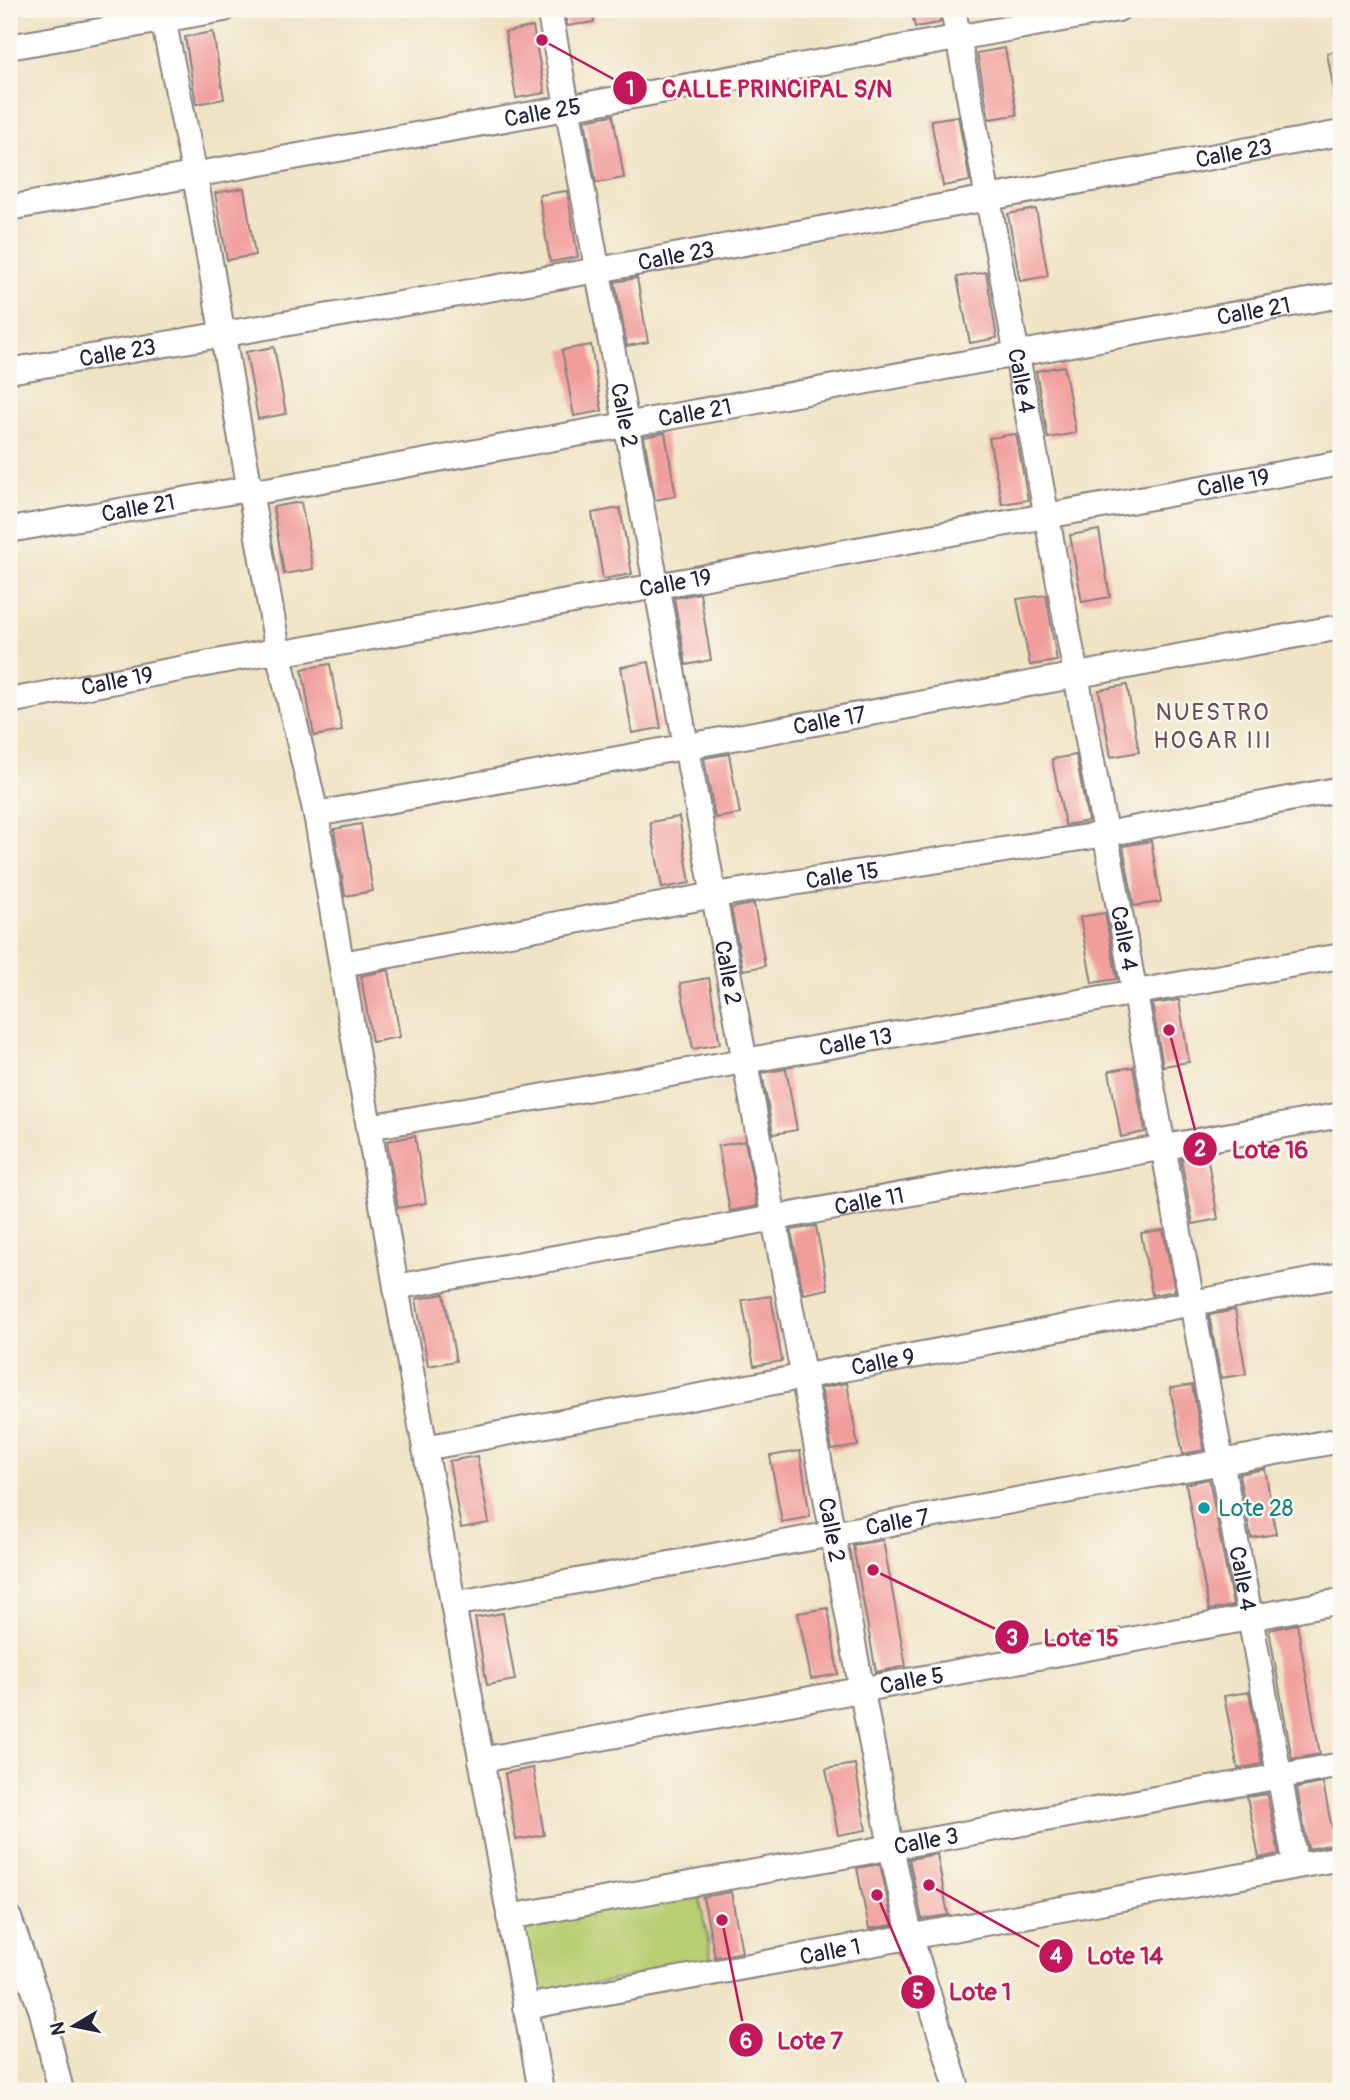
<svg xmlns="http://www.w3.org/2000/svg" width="1350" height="2100" font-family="Pangolin,sans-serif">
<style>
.green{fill:#b9ce72;stroke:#6e7856;stroke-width:2}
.building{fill:#f19d9c}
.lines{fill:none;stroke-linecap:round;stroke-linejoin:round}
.minor-casing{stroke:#898280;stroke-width:28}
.minor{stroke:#fff;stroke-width:24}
.culture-dot{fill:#0f9aa8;stroke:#fbf7ec;stroke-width:2.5}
.labels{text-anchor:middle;stroke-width:5;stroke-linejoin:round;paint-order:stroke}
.street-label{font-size:23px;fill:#22223b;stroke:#fbf7ec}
.culture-label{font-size:23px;fill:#0d838f;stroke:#fbf7ec;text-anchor:start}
.neighbourhood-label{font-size:24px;letter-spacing:2px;fill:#6a4d5d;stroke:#fbf7ec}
.leader{fill:none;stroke:#c2185b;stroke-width:2.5}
.callout-dot{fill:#c2185b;stroke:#fbf7ec;stroke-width:2.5}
.mark-label{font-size:21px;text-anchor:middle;font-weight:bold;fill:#fff}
.callout-label{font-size:24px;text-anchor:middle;font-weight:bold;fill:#c2185b;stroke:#fbf7ec;stroke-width:5;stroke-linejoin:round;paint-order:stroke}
</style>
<rect width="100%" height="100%" fill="#fbf7ec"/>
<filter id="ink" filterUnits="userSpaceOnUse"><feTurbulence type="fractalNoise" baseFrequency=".0143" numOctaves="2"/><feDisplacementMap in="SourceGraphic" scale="14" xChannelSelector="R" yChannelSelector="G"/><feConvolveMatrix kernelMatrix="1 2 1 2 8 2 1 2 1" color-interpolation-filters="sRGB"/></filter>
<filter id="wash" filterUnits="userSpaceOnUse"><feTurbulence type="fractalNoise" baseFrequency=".00686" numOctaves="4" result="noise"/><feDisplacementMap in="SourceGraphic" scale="28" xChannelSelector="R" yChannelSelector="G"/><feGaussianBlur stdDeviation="1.57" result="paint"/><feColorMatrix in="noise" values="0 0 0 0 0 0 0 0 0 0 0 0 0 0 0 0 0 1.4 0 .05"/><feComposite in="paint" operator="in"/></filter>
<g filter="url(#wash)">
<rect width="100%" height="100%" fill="#f0e3c5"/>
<path class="green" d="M698,1888L712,1961L534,1996L519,1921Z"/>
<g id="blocks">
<g class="building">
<path d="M564,9H592L594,22L567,26Z"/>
<path d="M911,9H939L940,23L915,27Z"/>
<path d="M533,27L545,93L516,98L505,32Z"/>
<path d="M213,32L224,99L196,104L185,37Z"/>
<path d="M1005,48L1017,115L989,119L977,53Z"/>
<path d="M1341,51V90L1334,91L1327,53Z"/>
<path d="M613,115L624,178L596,183L585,120Z"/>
<path d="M958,116L970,181L943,186L931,120Z"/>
<path d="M244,188L255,255L227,260L215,193Z"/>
<path d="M567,191L578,257L550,262L539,195Z"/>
<path d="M1036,209L1048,276L1020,281L1008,214Z"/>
<path d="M986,272L997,338L970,343L957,277Z"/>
<path d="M637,278L648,342L627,346L615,282Z"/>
<path d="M591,345L602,411L574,416L562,350Z"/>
<path d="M274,347L286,414L258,419L246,352Z"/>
<path d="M1064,366L1076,433L1048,438L1036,371Z"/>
<path d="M665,433L676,496L655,500L644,437Z"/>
<path d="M1016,434L1028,500L1002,504L989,438Z"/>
<path d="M301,502L313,569L284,574L273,507Z"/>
<path d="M620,508L632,574L603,579L592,513Z"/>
<path d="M1099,530L1110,597L1082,602L1070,535Z"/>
<path d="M700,593L711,660L686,665L674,598Z"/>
<path d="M1046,595L1057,661L1030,665L1017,599Z"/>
<path d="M649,662L661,728L632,733L621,667Z"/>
<path d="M330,664L342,731L314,736L302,669Z"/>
<path d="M1127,685L1139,752L1111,757L1099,690Z"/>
<path d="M729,754L740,814L715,818L704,758Z"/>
<path d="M1076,755L1088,821L1065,825L1052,759Z"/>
<path d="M679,817L690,883L662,888L650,822Z"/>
<path d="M361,824L373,891L345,896L334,829Z"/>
<path d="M1151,841L1161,902L1134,906L1123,846Z"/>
<path d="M754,904L765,966L743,970L731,908Z"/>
<path d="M1105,913L1117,979L1092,983L1080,917Z"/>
<path d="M389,970L400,1037L372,1042L361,976Z"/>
<path d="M709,978L720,1044L693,1049L680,983Z"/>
<path d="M1179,1000L1189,1062L1163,1066L1152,1004Z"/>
<path d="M1133,1067L1145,1132L1121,1137L1109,1071Z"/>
<path d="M786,1069L797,1130L773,1134L762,1073Z"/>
<path d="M415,1136L426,1203L398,1208L387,1141Z"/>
<path d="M745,1141L757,1206L730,1211L718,1146Z"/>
<path d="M1207,1155L1218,1219L1193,1224L1181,1159Z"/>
<path d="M816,1226L828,1289L803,1294L791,1230Z"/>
<path d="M1163,1230L1175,1291L1152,1295L1141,1233Z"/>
<path d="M444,1294L456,1361L428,1366L416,1299Z"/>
<path d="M771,1296L782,1361L754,1366L742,1300Z"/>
<path d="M1235,1310L1246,1374L1221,1378L1209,1315Z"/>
<path d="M847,1383L858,1446L832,1450L821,1388Z"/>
<path d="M1192,1385L1204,1450L1183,1454L1170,1388Z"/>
<path d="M800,1451L810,1517L782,1522L770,1456Z"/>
<path d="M477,1456L489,1523L461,1528L449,1461Z"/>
<path d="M1265,1469L1276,1534L1251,1538L1239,1474Z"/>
<path d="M1209,1479L1233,1606L1209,1610L1186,1484Z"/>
<path d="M883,1540L906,1666L876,1672L853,1545Z"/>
<path d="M828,1608L838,1674L811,1679L798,1613Z"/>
<path d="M503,1613L515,1680L487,1685L475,1618Z"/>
<path d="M1297,1624L1320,1754L1292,1759L1269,1630Z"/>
<path d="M1249,1692L1262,1764L1238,1769L1224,1696Z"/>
<path d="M855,1764L866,1830L838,1835L826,1769Z"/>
<path d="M533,1768L544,1835L516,1840L505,1773Z"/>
<path d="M1323,1783L1335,1844L1308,1849L1297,1788Z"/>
<path d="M1267,1794L1279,1854L1259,1858L1247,1797Z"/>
<path d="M937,1854L948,1915L922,1919L909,1859Z"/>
<path d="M880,1864L893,1925L869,1929L857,1868Z"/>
<path d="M731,1892L742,1952L715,1957L703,1897Z"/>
</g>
</g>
</g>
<g filter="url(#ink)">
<use href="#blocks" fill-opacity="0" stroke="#898280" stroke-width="2"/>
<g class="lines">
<g class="minor-casing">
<g id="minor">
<path d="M161,9L195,176L278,651L316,814L396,1287L541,2091"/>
<path id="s1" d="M549,9L891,1847L910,1935L958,2091"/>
<path id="s2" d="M953,9L1296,1866"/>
<path d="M9,47L224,9"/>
<path id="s3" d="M9,208L1118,9"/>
<path id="s4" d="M9,371L598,270L1341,133"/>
<path id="s5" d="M9,530L235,491L267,490L1341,295"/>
<path id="s6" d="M9,701L264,653L289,652L1341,463"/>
<path id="s7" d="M316,814L1341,627"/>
<path id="s8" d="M342,964L715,895L1106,834L1341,789"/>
<path id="s9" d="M369,1127L1341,956"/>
<path id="s10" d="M396,1287L1341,1115"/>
<path id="s11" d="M425,1448L1341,1275"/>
<path id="s12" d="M453,1604L1341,1440"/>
<path id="s13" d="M481,1760L1341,1601"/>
<path id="s14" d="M509,1917L1341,1765"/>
<path d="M9,1918L42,2012L61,2091"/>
<path id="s15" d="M525,2007L1341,1858"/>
</g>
</g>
<use href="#minor" class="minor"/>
</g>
</g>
<circle class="culture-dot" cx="1204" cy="1508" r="7"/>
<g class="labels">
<g class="street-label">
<text dy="8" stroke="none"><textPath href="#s3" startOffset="542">Calle 25</textPath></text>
<text dy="8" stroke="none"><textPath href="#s4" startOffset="1244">Calle 23</textPath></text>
<text dy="8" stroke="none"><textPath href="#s4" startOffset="677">Calle 23</textPath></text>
<text dy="8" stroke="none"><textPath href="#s5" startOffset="1264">Calle 21</textPath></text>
<text dy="8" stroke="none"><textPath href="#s4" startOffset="110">Calle 23</textPath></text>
<text dy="8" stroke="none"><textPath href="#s2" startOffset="378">Calle 4</textPath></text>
<text dy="8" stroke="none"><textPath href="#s5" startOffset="696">Calle 21</textPath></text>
<text dy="8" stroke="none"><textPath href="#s1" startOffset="413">Calle 2</textPath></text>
<text dy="8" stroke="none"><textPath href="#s6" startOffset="1244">Calle 19</textPath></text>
<text dy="8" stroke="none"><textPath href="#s5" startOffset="131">Calle 21</textPath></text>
<text dy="8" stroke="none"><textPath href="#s6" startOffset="677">Calle 19</textPath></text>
<text dy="8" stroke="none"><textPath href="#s6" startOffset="110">Calle 19</textPath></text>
<text dy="8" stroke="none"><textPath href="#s7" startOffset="522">Calle 17</textPath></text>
<text dy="8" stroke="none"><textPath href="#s8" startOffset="508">Calle 15</textPath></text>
<text dy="8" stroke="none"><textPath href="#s2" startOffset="945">Calle 4</textPath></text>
<text dy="8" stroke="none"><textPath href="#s1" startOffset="980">Calle 2</textPath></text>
<text dy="8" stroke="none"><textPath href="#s9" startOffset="494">Calle 13</textPath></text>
<text dy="8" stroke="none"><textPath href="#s10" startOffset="481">Calle 11</textPath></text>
<text dy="8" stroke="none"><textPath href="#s11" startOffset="466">Calle 9</textPath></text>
<text dy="8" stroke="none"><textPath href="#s12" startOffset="452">Calle 7</textPath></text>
<text dy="8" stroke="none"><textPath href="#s1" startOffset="1547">Calle 2</textPath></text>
<text dy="8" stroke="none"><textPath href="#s2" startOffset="1596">Calle 4</textPath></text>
<text dy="8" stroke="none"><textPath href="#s13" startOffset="438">Calle 5</textPath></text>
<text dy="8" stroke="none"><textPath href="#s14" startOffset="424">Calle 3</textPath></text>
<text dy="8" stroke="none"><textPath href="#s15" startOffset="310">Calle 1</textPath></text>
</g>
<g class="culture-label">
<text x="1218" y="1516">Lote 28</text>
</g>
<g class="neighbourhood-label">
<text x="1213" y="720">NUESTRO<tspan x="1213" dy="28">HOGAR III</tspan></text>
</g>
</g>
<path class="leader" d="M542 40L630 88M1169 1030L1200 1149M873 1570L1012 1637M929 1885L1056 1956M877 1895L918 1992M722 1920L746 2040"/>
<g class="callout-dot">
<circle cx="542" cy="40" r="7"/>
<circle cx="1169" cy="1030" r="7"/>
<circle cx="873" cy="1570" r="7"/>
<circle cx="929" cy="1885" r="7"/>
<circle cx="877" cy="1895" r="7"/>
<circle cx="722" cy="1920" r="7"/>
<circle cx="630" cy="88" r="18"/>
<circle cx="1200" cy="1149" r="18"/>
<circle cx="1012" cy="1637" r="18"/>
<circle cx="1056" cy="1956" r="18"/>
<circle cx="918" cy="1992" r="18"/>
<circle cx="746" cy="2040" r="18"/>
</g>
<g class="mark-label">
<text x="630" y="96">1</text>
<text x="1200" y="1156">2</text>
<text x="1012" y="1645">3</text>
<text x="1056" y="1963">4</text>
<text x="918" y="1999">5</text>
<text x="746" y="2048">6</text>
</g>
<g class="callout-label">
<text x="777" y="97">CALLE PRINCIPAL S/N</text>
<text x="1270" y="1158">Lote 16</text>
<text x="1081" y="1646">Lote 15</text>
<text x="1125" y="1964">Lote 14</text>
<text x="980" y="2000">Lote 1</text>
<text x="810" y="2049">Lote 7</text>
</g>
<rect width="1350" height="2100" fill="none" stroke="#fbf7ec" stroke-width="35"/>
<g transform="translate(74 2026) rotate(260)" stroke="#fbf7ec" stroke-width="5" paint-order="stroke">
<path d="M0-5L12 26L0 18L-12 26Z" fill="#22223b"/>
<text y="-10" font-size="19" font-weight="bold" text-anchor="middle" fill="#22223b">N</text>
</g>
</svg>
